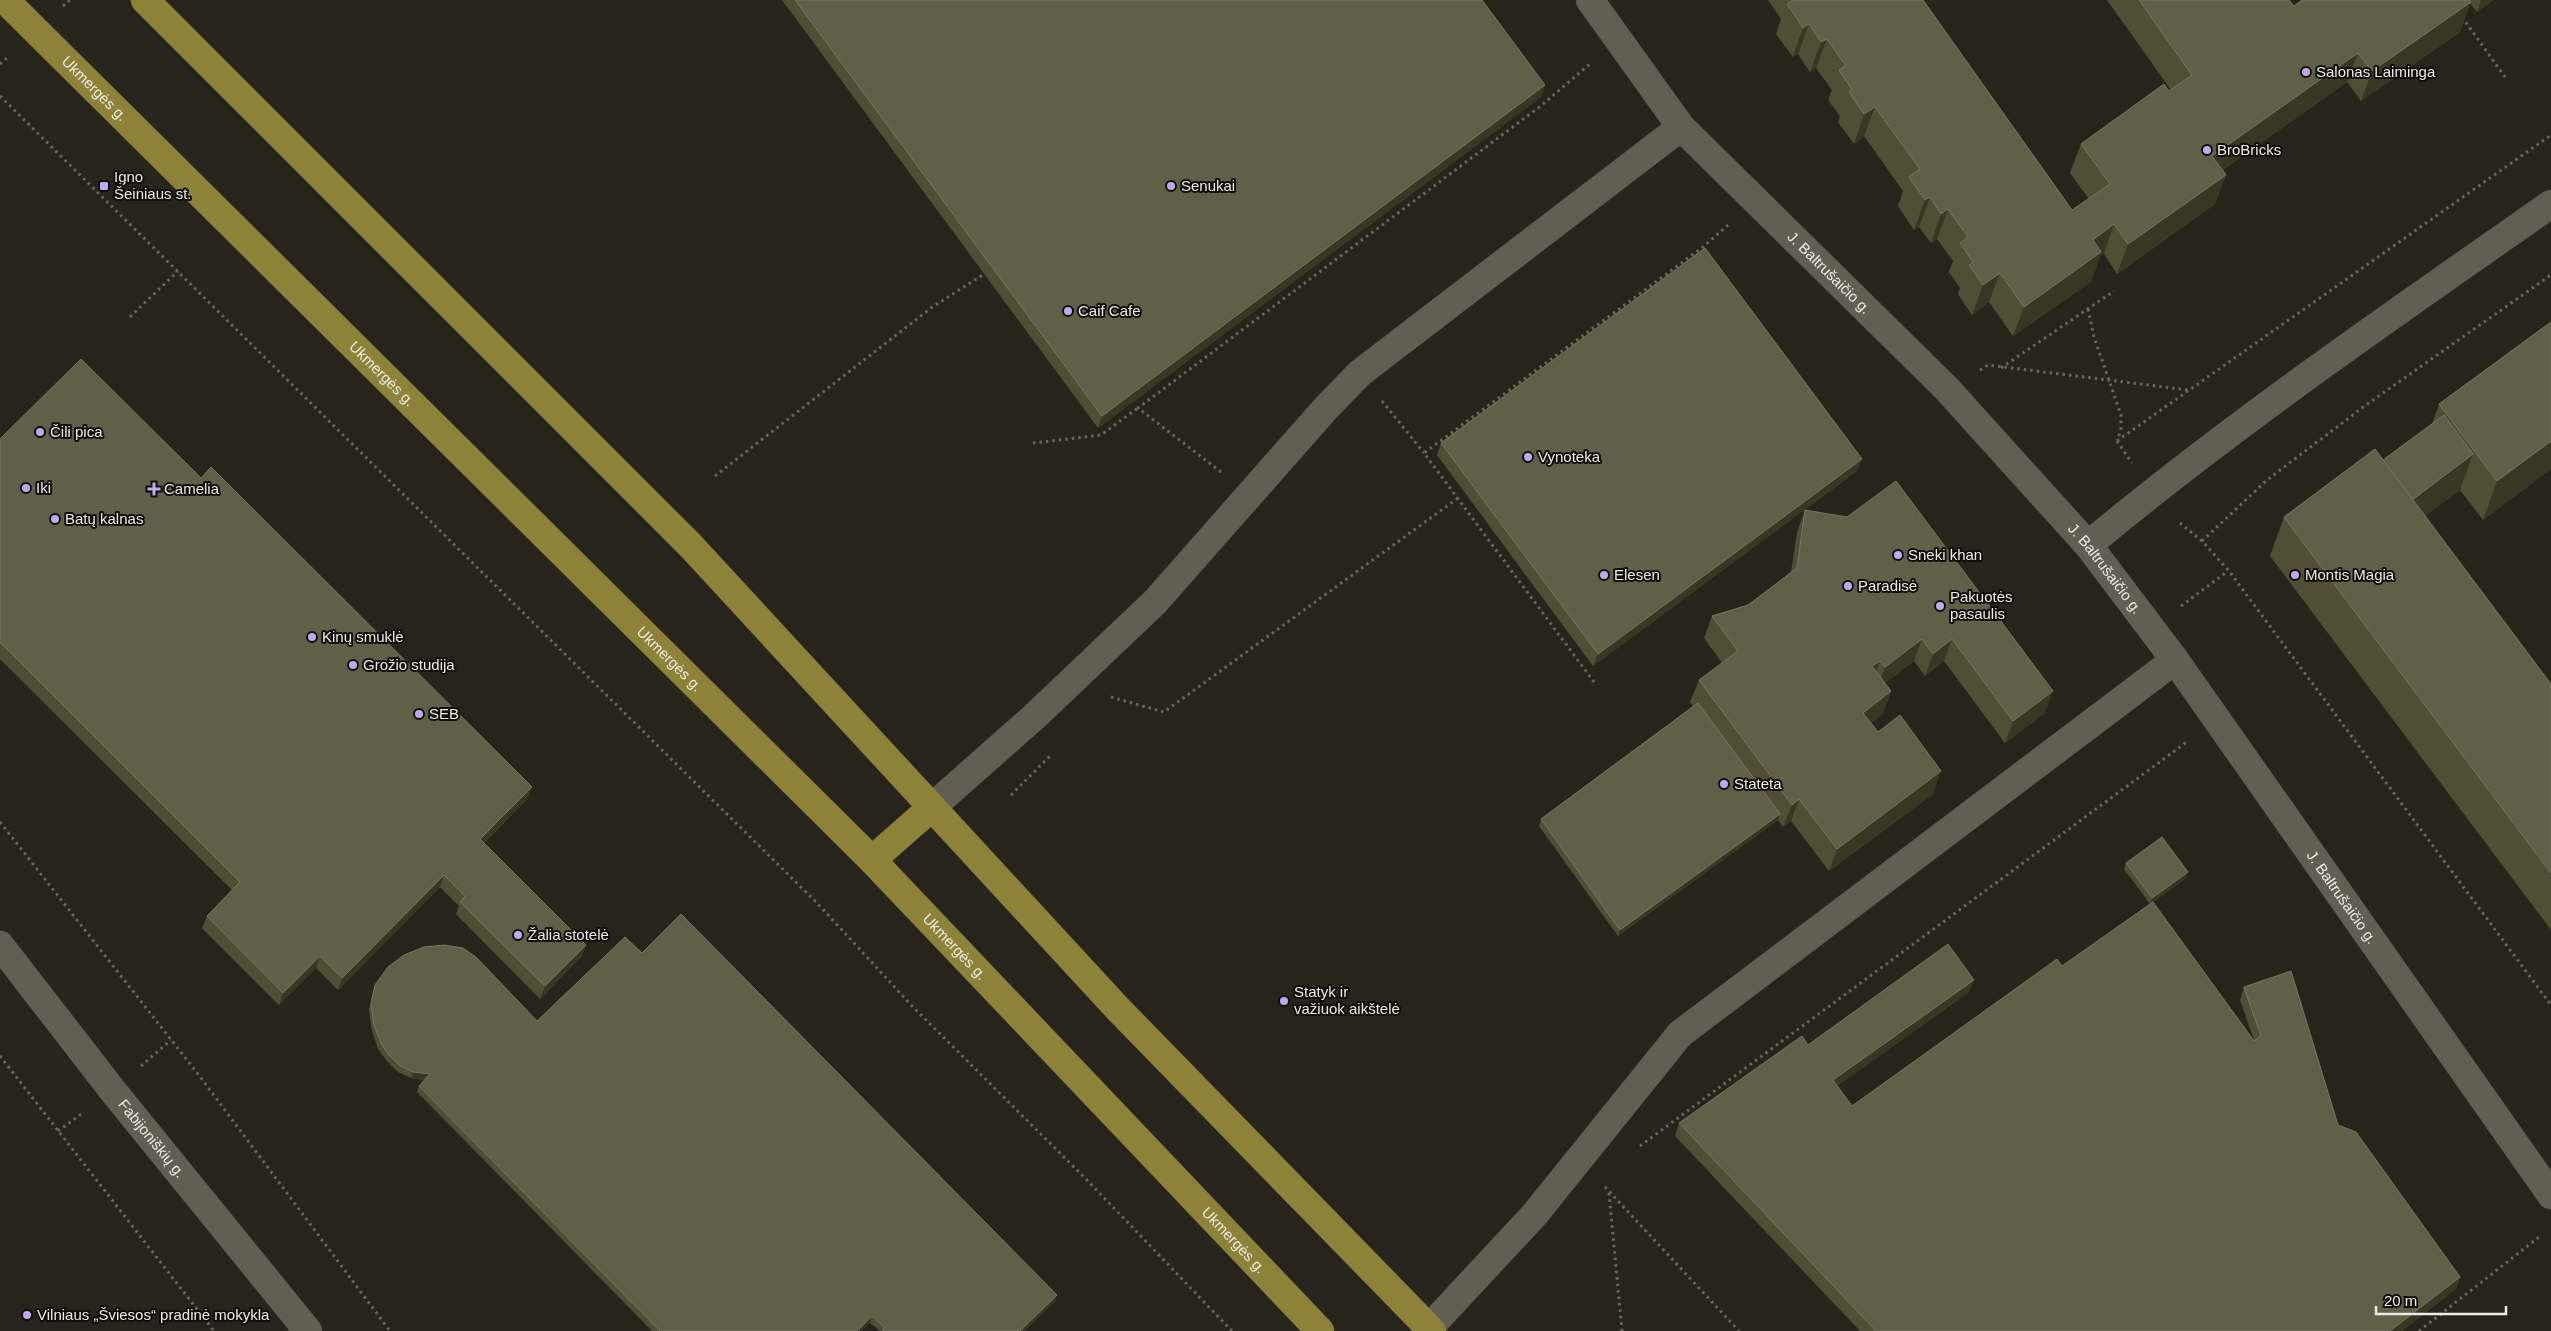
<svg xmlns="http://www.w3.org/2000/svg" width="2551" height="1331" font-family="Helvetica,sans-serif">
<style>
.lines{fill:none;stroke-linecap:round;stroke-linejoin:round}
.minor-casing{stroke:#403f37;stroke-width:29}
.tertiary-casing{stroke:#403f37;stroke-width:29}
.trunk-casing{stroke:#403f37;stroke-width:29}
.path{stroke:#69685f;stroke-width:3;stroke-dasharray:2.5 4;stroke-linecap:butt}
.minor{stroke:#615f54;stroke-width:28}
.tertiary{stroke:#615f54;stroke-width:28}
.trunk{stroke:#8d8238;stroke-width:28}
.wall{fill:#524e36}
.shaded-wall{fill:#3a3623}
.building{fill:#625f49;stroke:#787561}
.poi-dot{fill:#c3a7f2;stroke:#0f0e0a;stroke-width:2}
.labels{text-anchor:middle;stroke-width:4;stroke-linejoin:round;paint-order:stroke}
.poi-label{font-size:15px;fill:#ecebe4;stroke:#0f0e0a;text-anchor:start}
.street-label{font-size:15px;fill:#ecebe4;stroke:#0f0e0a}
</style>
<rect width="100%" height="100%" fill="#27251b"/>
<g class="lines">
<g class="minor-casing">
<g id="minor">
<path id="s1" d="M1590,0L1681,127L1947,389L2088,545L2175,660L2551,1195"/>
<path d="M2088,545C2236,422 2394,314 2551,204"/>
<path d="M931,808L1035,716L1155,602L1326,408L1360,373L1681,127"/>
<path d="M1429,1328L1535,1214L1680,1034L2175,660"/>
</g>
</g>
<g class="tertiary-casing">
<g id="tertiary">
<path id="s2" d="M0,945L113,1091L308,1331"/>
</g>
</g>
<g class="trunk-casing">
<g id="trunk">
<path id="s3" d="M5,0L872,860L1320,1331"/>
<path d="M145,0L690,545L1119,1010L1432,1331"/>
<path d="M872,860L931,808"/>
</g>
</g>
<g class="path">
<path d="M63,6L70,0"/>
<path d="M2462,17L2505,77"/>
<path d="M0,64L9,56"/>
<path d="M0,96L818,904L912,1006L1085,1178L1232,1331"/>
<path d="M2088,309L2094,337L2121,415V430L2117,440"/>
<path d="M130,317L178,271"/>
<path d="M2001,368L2114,291"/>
<path d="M1980,370L1988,365L2188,390"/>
<path d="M1382,401L1424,453"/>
<path d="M2117,441L2551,135"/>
<path d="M2117,441L2132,463"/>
<path d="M1033,443L1101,435L1138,408"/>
<path d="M1221,472L1138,408L1542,105L1591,63"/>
<path d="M715,476L931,308L984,274"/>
<path d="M2180,523L2202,541L2229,571L2551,1005"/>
<path d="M2202,541L2267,480L2366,405L2551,275"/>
<path d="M2181,606L2228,571"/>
<path d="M1594,682L1424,453L1703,247L1728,225"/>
<path d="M1111,697L1164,712L1458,498"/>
<path d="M1011,795L1051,755"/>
<path d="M0,822L198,1074L390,1331"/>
<path d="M0,1056L214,1331"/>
<path d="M141,1066L171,1040"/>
<path d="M58,1131L84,1112"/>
<path d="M1640,1146L2188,741"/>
<path d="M1605,1187L1739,1331"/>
<path d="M1609,1193L1622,1331"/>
<path d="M2419,1331L2539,1237"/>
</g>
<use href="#minor" class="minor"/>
<use href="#tertiary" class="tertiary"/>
<use href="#trunk" class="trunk"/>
</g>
<g class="wall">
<path d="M782,0H1482L1541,97L1098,428Z"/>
<path d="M1768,0H1923L2072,210L2089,199L2070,173L2081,144L2171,90L2107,0H2289L2294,6L2300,1L2301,0H2493L2477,12L2470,3L2460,32L2361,101L2347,82L2223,170L2226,175L2215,204L2117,274L2104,254L2100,256L2091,282L2013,336L1989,302L1972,315L1958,294L1960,288L1949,272L1953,261L1937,239L1931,243L1919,227L1914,230L1898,206L1903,191L1864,136L1854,144L1838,122L1840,116L1828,100L1832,90L1816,68L1810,72L1798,54L1793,57L1776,34L1781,19Z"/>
<path d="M2551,322V469L2483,520L2460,490L2425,516L2551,684V930L2270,556L2284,517L2383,460L2432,424L2439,404Z"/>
<path d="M0,439L201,478L532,787L527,799L484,843L586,945L581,957L540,999L456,914L459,906L440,887L338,990L316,968L279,1005L202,928L207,916L232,890L0,659Z"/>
<path d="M1441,443L1857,471L1593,666L1437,455Z"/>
<path d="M1805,510L2045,713L2005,743L1944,661L1925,676L1914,661L1885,683L1891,691L1883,714L1871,723L1878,732L1933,794L1829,871L1791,821L1783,827L1778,820L1618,936L1539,826L1541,819L1693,706L1690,702L1699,680L1722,663L1704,638L1712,616L1748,605L1791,572L1797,532Z"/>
<path d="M2126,863L2186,878L2153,902L2254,1040L2240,1000L2244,987L2338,1125L2460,1277L2456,1289L2402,1331H1860L1675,1136L1679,1123L1808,1045L1974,980L1969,992L1837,1086L1852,1106L2062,966L2150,904L2124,869Z"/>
<path d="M642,953L1055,1301L1024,1331H880L870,1323L861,1331H652L417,1092L419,1086L424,1080L411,1078L398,1072L387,1061L378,1049L372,1031L369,1010L373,991L375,985L537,1021Z"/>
</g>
<g class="shaded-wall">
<path d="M2481,0H2493L2477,12Z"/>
<path d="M2471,2L2460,32L2361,101L2372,71Z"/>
<path d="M1809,24L1798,54L1793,57L1803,28Z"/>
<path d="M1827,39L1816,68L1810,72L1821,42Z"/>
<path d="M2358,53L2347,82L2202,185L2212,156Z"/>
<path d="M1545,85L1541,97L1098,428L1102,416Z"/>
<path d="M1875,107L1864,136L1854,144L1864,114Z"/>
<path d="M2226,175L2215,204L2117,274L2128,244Z"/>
<path d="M1930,197L1919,227L1914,230L1925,200Z"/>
<path d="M1948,209L1937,239L1931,243L1941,214Z"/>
<path d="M2114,224L2104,254L2100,256L2091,282L2013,336L2024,307L2093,240Z"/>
<path d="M2000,273L1989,302L1972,315L1983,285Z"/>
<path d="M2551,441V469L2483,520L2497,481Z"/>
<path d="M2473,454L2460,490L2397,537L2410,501Z"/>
<path d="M1862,459L1857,471L1593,666L1598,654Z"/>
<path d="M1922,639L1914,661L1877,689L1885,667Z"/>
<path d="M1952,639L1944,661L1925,676L1933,654Z"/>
<path d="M1880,661L1872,683V666Z"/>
<path d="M1891,691L1883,714L1855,735L1863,713Z"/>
<path d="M2053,691L2045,713L2005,743L2013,721Z"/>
<path d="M1941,771L1933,794L1829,871L1837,849Z"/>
<path d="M532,787L527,799L475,851L480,839Z"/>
<path d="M1799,799L1791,821L1783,827L1792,805Z"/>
<path d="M1780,814L1778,820L1618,936L1620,930Z"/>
<path d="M2188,872L2186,878L2150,905L2152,898Z"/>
<path d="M444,875L440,887L338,990L342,978Z"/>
<path d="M586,945L581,957L540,999L545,986Z"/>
<path d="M320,956L316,968L279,1005L283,993Z"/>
<path d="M1974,980L1969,992L1829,1092L1833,1080Z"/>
<path d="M413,1072L430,1074L428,1081L411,1078Z"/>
<path d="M2460,1277L2456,1289L2402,1331H2390Z"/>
<path d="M1057,1295L1055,1301L1024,1331H1020Z"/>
<path d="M872,1316L870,1323L861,1331H857Z"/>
</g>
<g class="building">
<path d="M795,0H1482L1545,85L1102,416Z"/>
<path d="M1793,0H1923L2072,210L2110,184L2081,144L2164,84L2169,91L2192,75L2139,0H2289L2294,6L2302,0H2469L2471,2L2372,71L2358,53L2212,156L2226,175L2128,244L2114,224L2093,240L2101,252L2024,307L2000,273L1983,285L1969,265L1973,262L1960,243L1968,237L1948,209L1941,214L1930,197L1925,200L1909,177L1920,169L1875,107L1864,114L1849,92L1852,90L1839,70L1846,66L1827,39L1821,42L1809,24L1803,28L1787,4Z"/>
<path d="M1705,248L1862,459L1598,654L1441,443Z"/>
<path d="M2551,322V441L2497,481L2439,404Z"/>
<path d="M81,359L201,478L211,467L532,787L480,839L586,945L545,986L460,902L465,896L444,875L342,978L320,956L283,993L207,916L240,882L0,642V439Z"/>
<path d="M2444,415L2473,454L2412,500L2383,460Z"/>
<path d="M2375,449L2551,684V873L2284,517Z"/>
<path d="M1896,481L2053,691L2013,721L1952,639L1933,654L1922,639L1885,667L1880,661L1872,666L1891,691L1863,713L1878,732L1900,715L1941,771L1837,849L1799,799L1792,805L1699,680L1738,651L1712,616L1748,605L1797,568L1805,510L1847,517Z"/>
<path d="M1698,703L1780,814L1620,930L1541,819Z"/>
<path d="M2162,837L2188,872L2152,898L2126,863Z"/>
<path d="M2153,902L2254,1041L2261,1036L2244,987L2291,971L2338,1125L2356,1132L2460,1277L2390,1331H1876L1679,1123L1802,1036L1808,1045L1948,944L1974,980L1833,1080L1852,1106L2057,959L2062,966Z"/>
<path d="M681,914L1057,1295L1020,1331H883L884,1327L872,1316L857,1331H660L419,1086L430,1074L413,1072L400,1066L389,1055L381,1043L374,1025L371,1004L375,985L388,967L404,955L424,947L444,945L463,948L476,957L537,1021L625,937L642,953Z"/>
</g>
<g class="poi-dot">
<circle cx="2306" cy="72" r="5"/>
<circle cx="2207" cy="150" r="5"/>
<rect x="99" y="181" width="10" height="10" rx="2.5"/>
<circle cx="1171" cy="186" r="5"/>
<circle cx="1068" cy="311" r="5"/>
<circle cx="40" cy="432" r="5"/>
<circle cx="1528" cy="457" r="5"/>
<circle cx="26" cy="488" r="5"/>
<path d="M151.5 481.5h5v5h5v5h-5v5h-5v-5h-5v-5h5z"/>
<circle cx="55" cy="519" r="5"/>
<circle cx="1898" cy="555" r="5"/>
<circle cx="1604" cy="575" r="5"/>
<circle cx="2295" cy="575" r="5"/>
<circle cx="1848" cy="586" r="5"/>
<circle cx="1940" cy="606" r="5"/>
<circle cx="312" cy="637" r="5"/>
<circle cx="353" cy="665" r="5"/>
<circle cx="419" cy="714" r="5"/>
<circle cx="1724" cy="784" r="5"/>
<circle cx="518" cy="935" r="5"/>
<circle cx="1284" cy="1001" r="5"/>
<circle cx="27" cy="1315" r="5"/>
</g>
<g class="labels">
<g class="poi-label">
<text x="2316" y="77">Salonas Laiminga</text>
<text x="2217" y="155">BroBricks</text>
<text x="114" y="182">Igno<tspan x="114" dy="17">Šeiniaus st.</tspan></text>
<text x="1181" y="191">Senukai</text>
<text x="1078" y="316">Caif Cafe</text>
<text x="50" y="437">Čili pica</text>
<text x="1538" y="462">Vynoteka</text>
<text x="36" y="493">Iki</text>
<text x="164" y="494">Camelia</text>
<text x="65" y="524">Batų kalnas</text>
<text x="1908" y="560">Sneki khan</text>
<text x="1614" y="580">Elesen</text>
<text x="2305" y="580">Montis Magia</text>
<text x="1858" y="591">Paradisė</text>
<text x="1950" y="602">Pakuotės<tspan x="1950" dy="17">pasaulis</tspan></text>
<text x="322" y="642">Kinų smuklė</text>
<text x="363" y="670">Grožio studija</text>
<text x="429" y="719">SEB</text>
<text x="1734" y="789">Stateta</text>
<text x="528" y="940">Žalia stotelė</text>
<text x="1294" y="997">Statyk ir<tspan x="1294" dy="17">važiuok aikštelė</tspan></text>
<text x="37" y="1320">Vilniaus „Šviesos“ pradinė mokykla</text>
</g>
<g class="street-label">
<text dy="5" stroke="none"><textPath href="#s3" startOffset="126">Ukmergės g.</textPath></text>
<text dy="5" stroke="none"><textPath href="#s1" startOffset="364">J. Baltrušaičio g.</textPath></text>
<text dy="5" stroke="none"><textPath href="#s3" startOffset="531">Ukmergės g.</textPath></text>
<text dy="5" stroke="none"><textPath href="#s1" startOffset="769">J. Baltrušaičio g.</textPath></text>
<text dy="5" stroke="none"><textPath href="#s3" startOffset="936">Ukmergės g.</textPath></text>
<text dy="5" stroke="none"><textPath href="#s1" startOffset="1174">J. Baltrušaičio g.</textPath></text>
<text dy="5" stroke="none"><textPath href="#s3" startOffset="1341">Ukmergės g.</textPath></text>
<text dy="5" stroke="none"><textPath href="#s2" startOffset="246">Fabijoniškių g.</textPath></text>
<text dy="5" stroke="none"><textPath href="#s3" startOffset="1746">Ukmergės g.</textPath></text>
</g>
</g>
<path d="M2376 1306v8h130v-8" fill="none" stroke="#ecebe4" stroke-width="2.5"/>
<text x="2384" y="1306" font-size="15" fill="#ecebe4" stroke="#0f0e0a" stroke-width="4" paint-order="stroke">20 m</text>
</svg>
